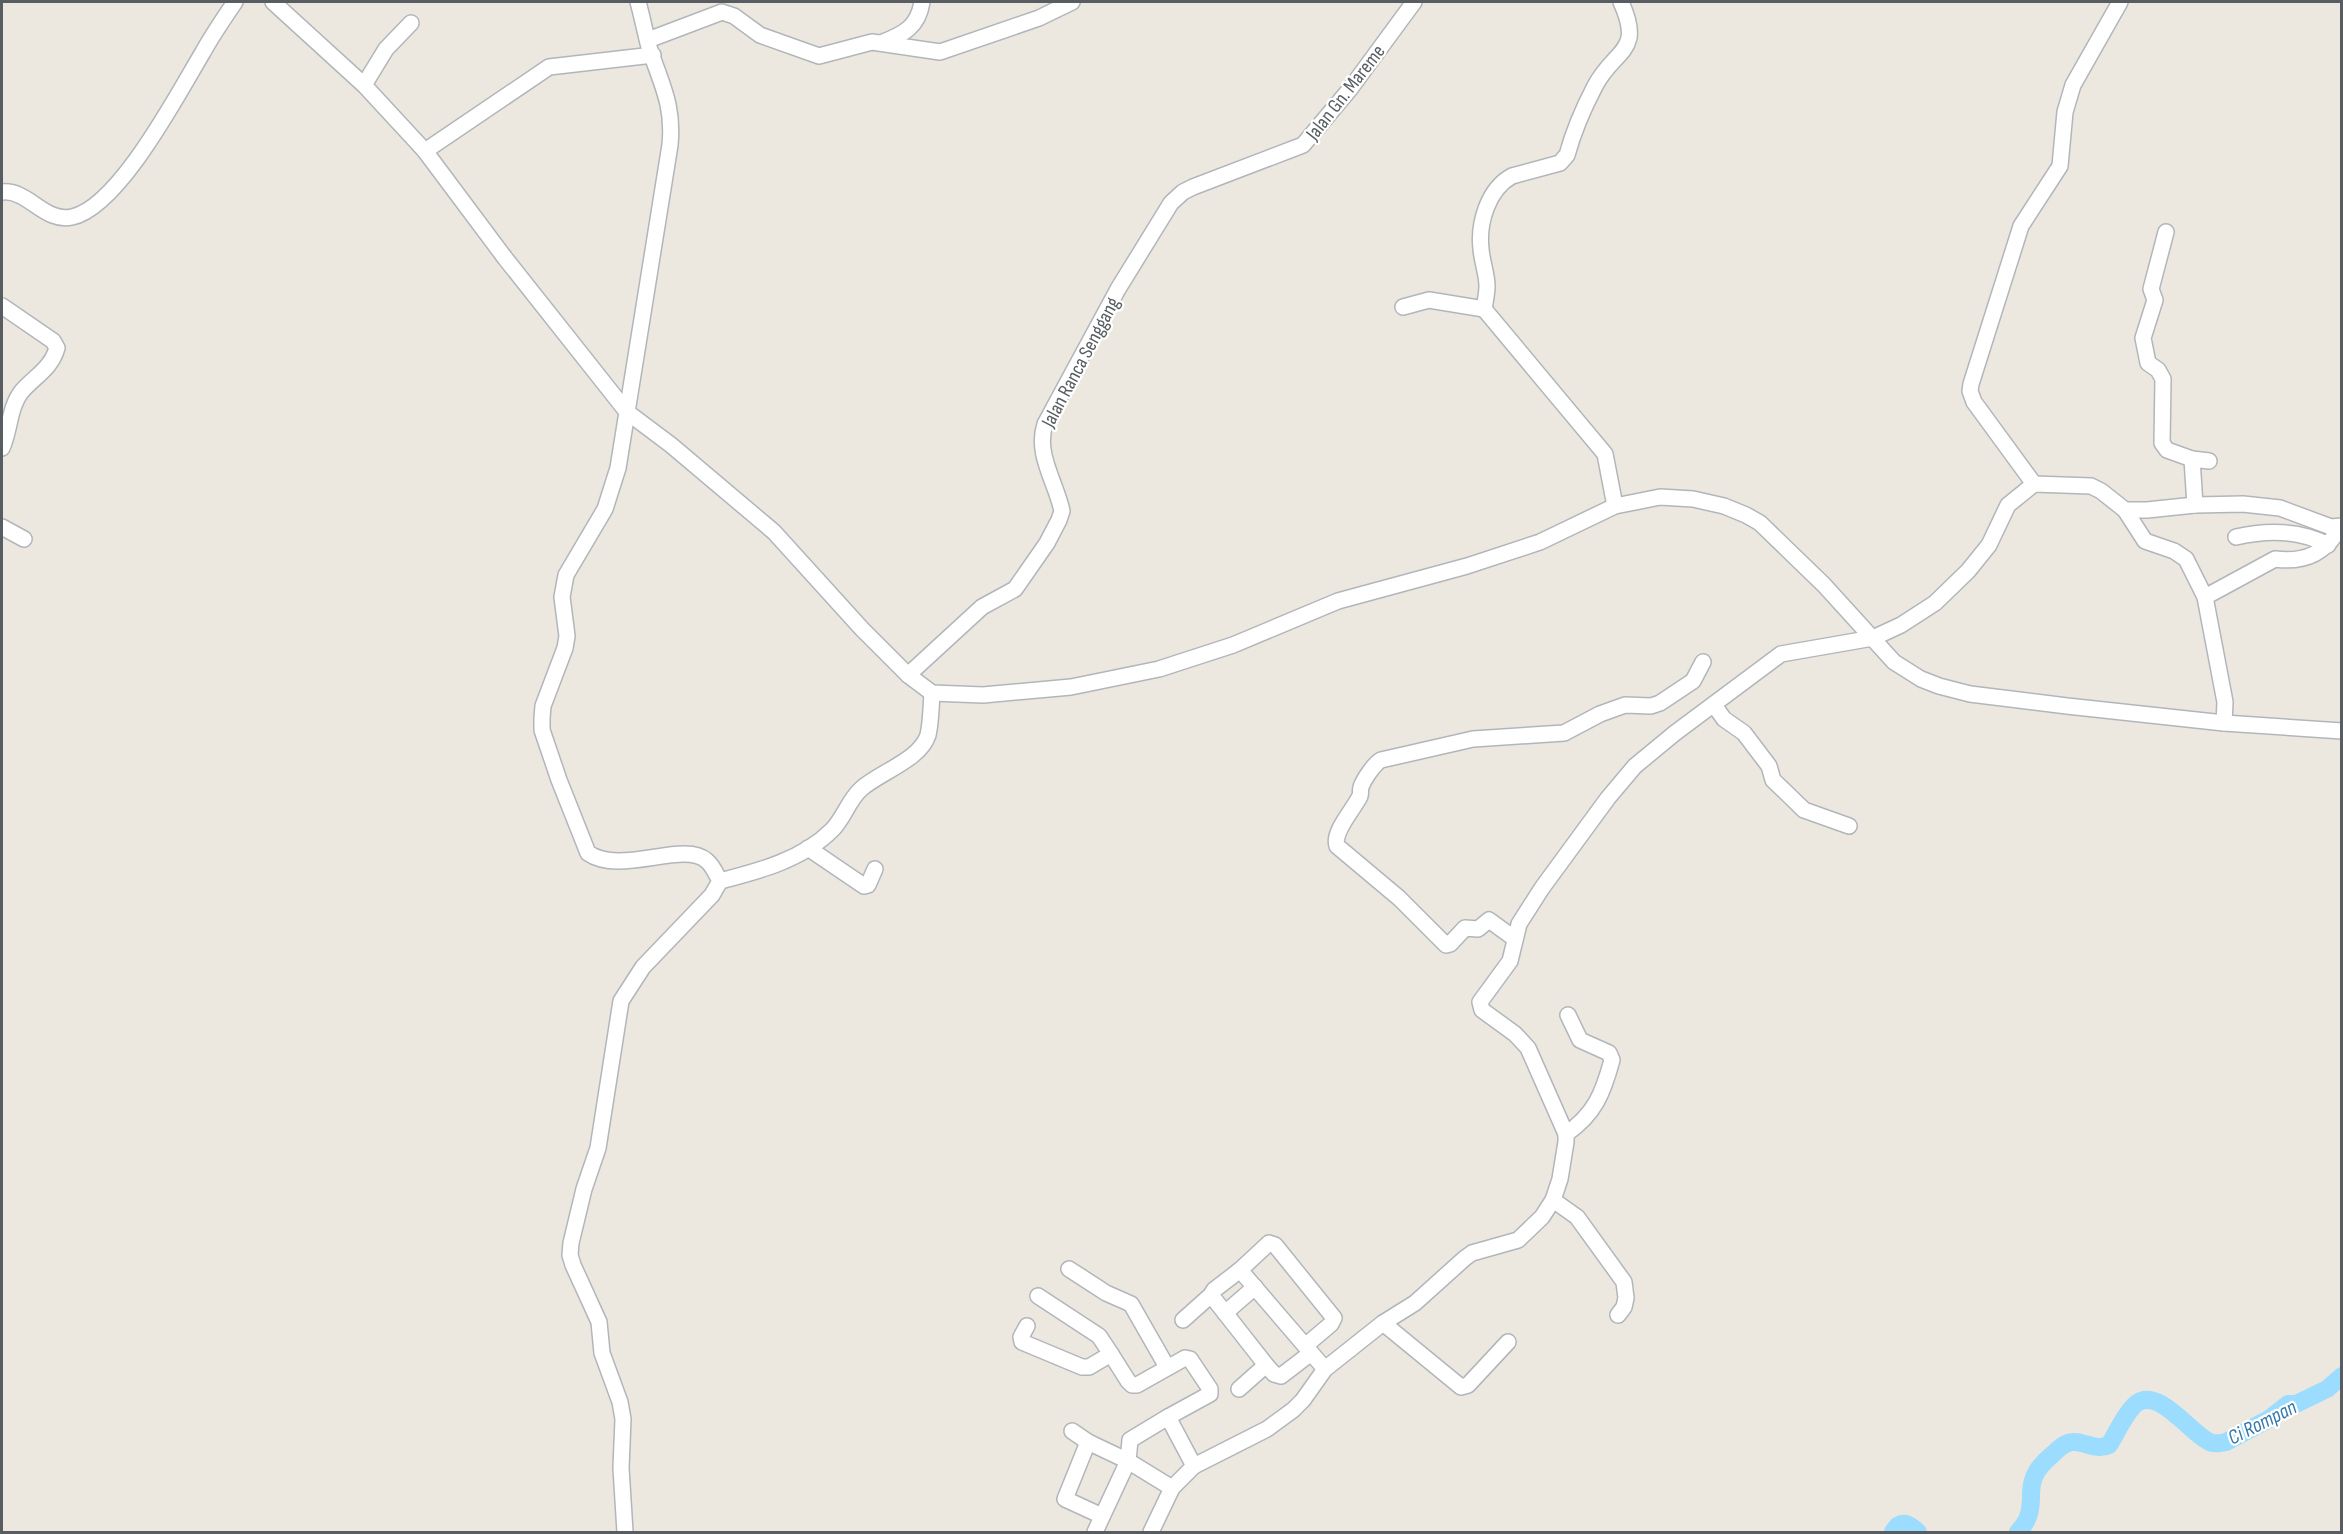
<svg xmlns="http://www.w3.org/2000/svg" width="2343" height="1534" font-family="'Sofia Sans Condensed',sans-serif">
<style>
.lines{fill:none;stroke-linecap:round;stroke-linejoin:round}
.river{stroke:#9cdcff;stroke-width:18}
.minor-casing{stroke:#b2b6bb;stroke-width:18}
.minor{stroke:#fff;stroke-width:15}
.labels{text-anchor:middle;stroke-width:4.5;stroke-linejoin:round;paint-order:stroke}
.street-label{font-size:20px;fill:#585d61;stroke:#fff}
.water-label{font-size:21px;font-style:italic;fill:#3478ac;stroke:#fff}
</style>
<rect width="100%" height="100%" fill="#ece8df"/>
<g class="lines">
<g class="river">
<path d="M1893,1532C1900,1519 1908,1523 1918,1532"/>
<path d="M2018,1532C2040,1509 2024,1492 2037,1471C2041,1465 2047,1459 2053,1454C2057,1450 2062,1445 2068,1443C2081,1438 2094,1452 2109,1445C2116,1434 2127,1410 2137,1403C2160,1387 2193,1437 2212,1443C2217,1444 2221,1443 2226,1442L2269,1419L2288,1404H2296L2327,1389L2342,1376"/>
</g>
<g class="minor-casing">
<g id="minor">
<path d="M273,2L364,85L425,151L505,258L627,412L671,445L774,532L862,629L908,675L932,693L983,695L1071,687L1159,669L1233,645L1338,601L1467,566L1540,542L1615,506L1660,497L1693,499L1724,506L1746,515L1760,523L1824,585L1894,662L1921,679L1939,686L1970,694L2067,706L2224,723L2342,731"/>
<path d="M648,40L722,12L734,16L760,35L819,56L872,42L940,52L1039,18L1072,2"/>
<path d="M881,43C904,34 918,27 922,2"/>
<path d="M364,85L386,49L411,23"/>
<path d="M425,151L549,67L653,55"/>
<path d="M2,192C28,189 44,223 72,217C119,207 179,92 203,52C213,34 224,18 235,2"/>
<path d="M2166,232L2151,289L2155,300L2143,338L2148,363L2158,370L2163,379L2162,443L2167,450L2192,459"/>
<path d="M2,306L53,341L57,348C51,369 35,376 22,391C9,407 10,431 2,448"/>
<path d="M1403,307L1429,300L1484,309"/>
<path d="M2034,484L1974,402L1970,391L1971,384L2021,226L2060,166L2065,112L2073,85L2120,2"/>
<path d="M2195,505L2192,459L2209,461"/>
<path d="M1615,506L1605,454L1484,309C1485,302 1487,294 1487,286C1487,274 1482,262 1481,249C1478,223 1488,189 1512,176L1560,163L1567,155C1573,133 1584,107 1595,86C1615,48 1644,53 1621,2"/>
<path d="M2125,510L2145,541L2174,551L2186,559L2205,597L2225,702L2224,723"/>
<path d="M2,527L24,539"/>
<path d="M2236,537C2266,530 2300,530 2328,545"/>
<path d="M2205,597L2275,559C2305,563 2326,553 2340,527"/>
<path d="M908,675L982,607L1015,589L1047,543L1059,520L1062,511C1056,482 1035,454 1045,424L1118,289L1171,203L1183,192L1193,187L1303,145L1350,89L1414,2"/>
<path d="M1714,705L1724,719L1744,733L1769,766L1773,780L1804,810L1849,826"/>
<path d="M808,848L864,886L868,885L875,869"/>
<path d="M720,881C759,871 802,860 832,830C844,818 848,801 861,789C880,772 920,760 928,735C931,722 931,707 932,693"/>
<path d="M1515,939L1489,920L1478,929L1465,928L1450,944L1446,945L1399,898L1337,846C1332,832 1354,809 1360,796C1361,793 1360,790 1361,787C1364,779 1374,764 1381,760L1473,739L1564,733L1600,714L1625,705L1651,706L1660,703L1693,681L1703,662"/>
<path d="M1566,1134C1595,1114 1603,1093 1612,1060L1609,1053L1580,1040L1568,1015"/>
<path d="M1553,1200L1577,1217L1624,1282L1626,1298L1624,1307L1618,1315"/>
<path d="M1069,1269L1106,1293L1131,1304L1167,1367"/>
<path d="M1240,1270L1214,1290L1211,1295L1266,1365L1274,1374L1281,1376L1311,1353"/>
<path d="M1038,1296L1099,1336L1111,1354"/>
<path d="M1225,1313L1255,1287"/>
<path d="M1183,1320L1211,1295"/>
<path d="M1383,1323L1461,1387L1468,1385L1508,1342"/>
<path d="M1027,1326L1021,1337L1022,1342L1082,1367H1089L1111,1354L1128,1381L1132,1385H1137L1185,1358L1190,1359L1210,1389V1394L1168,1417L1194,1466"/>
<path d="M1305,1346L1331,1324L1334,1318L1275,1245L1269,1243L1240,1270L1325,1369"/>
<path d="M1239,1389L1266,1365"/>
<path d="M1072,1431L1088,1442L1128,1461L1172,1488"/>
<path d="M1088,1442L1065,1499L1102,1516"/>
<path d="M625,1532L621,1468L623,1419L620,1402L602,1353L599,1322L573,1265L570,1255L571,1243L584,1189L598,1148L621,1001L643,967L712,895L720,881C716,874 713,866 707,861C684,840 621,876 588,853L559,780L542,730V718L543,706L565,648L567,636L562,597L566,575L605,509L618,468L670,145C674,104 661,84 649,47C645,32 642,16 638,2"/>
<path d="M1095,1532L1128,1461L1130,1440L1168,1417"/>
<path d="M1151,1532L1172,1488L1194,1466L1267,1429L1293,1410L1303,1400L1325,1369L1383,1323L1415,1303L1465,1258L1472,1253L1518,1240L1542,1217L1553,1200L1560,1179L1566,1142V1134L1528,1048L1515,1034L1482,1010L1480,1002L1510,961L1519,924L1542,888L1608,798L1635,766L1675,733L1781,654L1873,638L1901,625L1935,603L1968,571L1989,545L2008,505L2034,484L2091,486L2101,491L2125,510H2147L2195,505L2243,504L2280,508L2331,527L2342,526"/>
</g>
</g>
<use href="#minor" class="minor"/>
</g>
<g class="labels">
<g class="street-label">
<text transform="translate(1345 92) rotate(-52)" y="7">Jalan Gn. Mareme</text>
<text transform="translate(1080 362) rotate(-62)" y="7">Jalan Ranca Senggang</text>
</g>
<g class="water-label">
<text transform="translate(2262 1422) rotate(-27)" y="7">Ci Rompan</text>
</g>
</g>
<rect width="2343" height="1534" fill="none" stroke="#585d61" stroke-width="6"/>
</svg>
